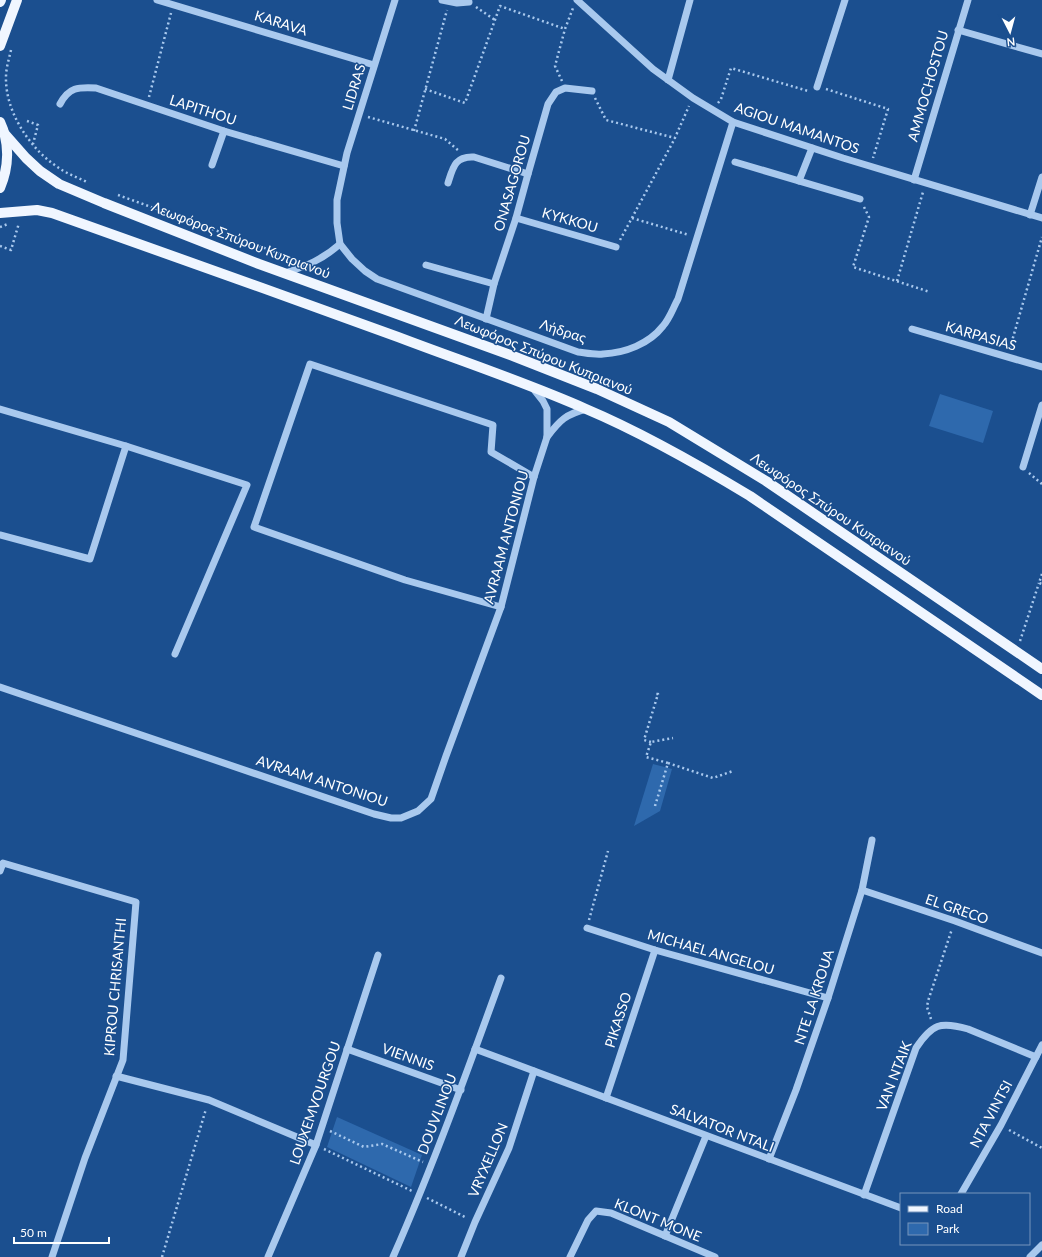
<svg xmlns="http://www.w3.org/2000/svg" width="1042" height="1257" font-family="Lato,sans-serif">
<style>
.green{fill:#2e69ad}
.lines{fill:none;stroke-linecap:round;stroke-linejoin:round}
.path{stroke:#a9c9ee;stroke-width:2.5;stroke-dasharray:2 3;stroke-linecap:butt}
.minor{stroke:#a9c9ee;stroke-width:7}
.major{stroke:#f0f6ff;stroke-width:10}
.labels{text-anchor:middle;stroke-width:3;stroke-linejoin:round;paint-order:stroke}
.street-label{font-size:14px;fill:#fff;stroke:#1b4f8f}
</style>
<rect width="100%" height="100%" fill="#1b4f8f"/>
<g class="green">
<path d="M940,394L993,411L983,443L929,426Z"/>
<path d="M653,764L672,769L660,811L634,826Z"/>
<path d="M337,1117L422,1155L411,1187L327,1147Z"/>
</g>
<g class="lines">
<g class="path">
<path d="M476,7L495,20"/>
<path d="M11,50C9,59 6,68 6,77C5,113 32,152 62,170C70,175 79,178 87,182"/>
<path d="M562,81L555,66L565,29L573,8"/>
<path d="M425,89L465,103L500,6L565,29"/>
<path d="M826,89L888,109L873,158"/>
<path d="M149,97L171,13"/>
<path d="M595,98L606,120L675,138"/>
<path d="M718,103L721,99L731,68L808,91"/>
<path d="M368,117L445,139L459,151"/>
<path d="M27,121L38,125L33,144"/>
<path d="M414,131L447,10"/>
<path d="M118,195L295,259"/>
<path d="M864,207L869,217L853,267L930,292"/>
<path d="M632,218L689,235"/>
<path d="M0,227L8,224"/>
<path d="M620,240L674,140L689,106"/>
<path d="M0,246L11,250L19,223"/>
<path d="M897,281L923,192"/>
<path d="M1010,348L1042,237"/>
<path d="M1029,473L1042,484"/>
<path d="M1042,574L1039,583L1042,584"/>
<path d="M1020,641L1039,583"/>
<path d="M651,742L644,740L658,694H655"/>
<path d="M668,763L713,778L733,771"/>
<path d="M655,806L668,763L646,757L651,742L673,738"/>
<path d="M589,920L608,851"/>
<path d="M931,1019L927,1007L928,1001L952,929"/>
<path d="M1009,1130L1042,1148"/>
<path d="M330,1131L364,1147L382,1144L423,1162"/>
<path d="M324,1149L412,1191"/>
<path d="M427,1198L467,1218"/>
<path d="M162,1257L206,1109"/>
</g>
<g class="minor">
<path d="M157,0L374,65"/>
<path d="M395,0L347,153L337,200V223L340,244L352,259L365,271L377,279L578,352C586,353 595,355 603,354C625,353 649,344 663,326C670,318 673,308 678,299L733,122"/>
<path d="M442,0L457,3L469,2"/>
<path d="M577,0L653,69L693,98L733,122L843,158L1042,218"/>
<path d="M958,30L1042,54"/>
<path d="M668,80L690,0"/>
<path d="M817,87L845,0"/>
<path d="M60,104C69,87 78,87 96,88L224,131L344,166"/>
<path d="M735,162L860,199"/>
<path d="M212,165L224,131"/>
<path d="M914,180L968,0"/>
<path d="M799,181L812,148"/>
<path d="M448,183C453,167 455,156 474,157L528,174"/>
<path d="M1030,215L1042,177"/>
<path d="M516,218L616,247"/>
<path d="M426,265L494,284"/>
<path d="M285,273C307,266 323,259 340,244"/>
<path d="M486,319L494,284L516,218L528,174L548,104L556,92L565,88L592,91"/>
<path d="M912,329L1042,367"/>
<path d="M0,409L126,446L247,485L175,654"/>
<path d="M547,437C560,420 566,414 587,409"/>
<path d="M1023,467L1042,405"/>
<path d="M0,535L90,559L126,446"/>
<path d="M501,607L405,580L254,527L310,364L493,425L491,452L534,477"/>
<path d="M0,687L374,814L391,818H401L418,811L431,799L446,756L501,607L534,477L547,437V409L543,401L532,387"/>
<path d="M0,871L3,863L136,902L123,1060L85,1158L52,1257"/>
<path d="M862,890L955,921L1042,953"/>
<path d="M587,928L655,950L828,998"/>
<path d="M347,1049L461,1090"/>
<path d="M475,1049L901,1208"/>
<path d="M116,1076L209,1100L316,1145"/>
<path d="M606,1098L655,950"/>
<path d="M769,1159L796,1090L828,998L862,890L872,840"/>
<path d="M961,1194L1001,1125L1042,1045"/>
<path d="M864,1195L916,1048C932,1024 940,1021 968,1029L1036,1057"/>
<path d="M665,1236L706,1136"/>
<path d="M268,1257L316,1145L378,955"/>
<path d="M393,1257C433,1166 467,1072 501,978"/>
<path d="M461,1257L475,1222L509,1148L534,1071"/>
<path d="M570,1257L588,1220L596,1211L611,1213L715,1257"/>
<path d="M1030,1257L1042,1245"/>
</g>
<g class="major">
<path d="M0,2L1,0"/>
<path d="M0,46L17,0"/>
<path d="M0,122C10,143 9,167 0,188"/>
<path d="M4,133L26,158L40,171L59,184L104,203L259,264L513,356L597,389L669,422L766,481L1042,669"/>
<path d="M0,213L37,210L52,213C167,254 283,295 398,337C461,361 525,382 586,409C643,433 697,464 750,496L1042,695"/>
</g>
</g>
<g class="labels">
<g class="street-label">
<text transform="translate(281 23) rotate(17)" y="5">KARAVA</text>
<text transform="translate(928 86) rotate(-74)" y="5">AMMOCHOSTOU</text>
<text transform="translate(354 87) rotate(-73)" y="5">LIDRAS</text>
<text transform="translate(203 110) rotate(18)" y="5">LAPITHOU</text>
<text transform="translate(797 128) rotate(19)" y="5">AGIOU MAMANTOS</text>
<text transform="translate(512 183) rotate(-74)" y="5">ONASAGOROU</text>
<text transform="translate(570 220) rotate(16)" y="5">KYKKOU</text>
<text transform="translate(241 240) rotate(21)" y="5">Λεωφόρος Σπύρου Κυπριανού</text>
<text transform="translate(563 331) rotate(18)" y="5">Λήδρας</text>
<text transform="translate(981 336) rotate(16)" y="5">KARPASIAS</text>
<text transform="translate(544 355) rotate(22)" y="5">Λεωφόρος Σπύρου Κυπριανού</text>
<text transform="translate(831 509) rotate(34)" y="5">Λεωφόρος Σπύρου Κυπριανού</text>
<text transform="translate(506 537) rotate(-75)" y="5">AVRAAM ANTONIOU</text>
<text transform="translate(322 781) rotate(18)" y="5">AVRAAM ANTONIOU</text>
<text transform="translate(957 909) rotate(19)" y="5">EL GRECO</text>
<text transform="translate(711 952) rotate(16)" y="5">MICHAEL ANGELOU</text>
<text transform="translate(115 987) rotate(-85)" y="5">KIPROU CHRISANTHI</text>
<text transform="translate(814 997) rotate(-72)" y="5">NTE LA KROUA</text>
<text transform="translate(618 1020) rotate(-72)" y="5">PIKASSO</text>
<text transform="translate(408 1057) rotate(20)" y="5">VIENNIS</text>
<text transform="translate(894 1076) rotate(-69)" y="5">VAN NTAIK</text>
<text transform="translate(315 1103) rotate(-71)" y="5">LOUXEMVOURGOU</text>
<text transform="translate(437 1114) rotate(-69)" y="5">DOUVLINOU</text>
<text transform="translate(991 1114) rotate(-62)" y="5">NTA VINTSI</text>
<text transform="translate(722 1128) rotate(21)" y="5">SALVATOR NTALI</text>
<text transform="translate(488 1160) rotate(-67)" y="5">VRYXELLON</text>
<text transform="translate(658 1220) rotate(22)" y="5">KLONT MONE</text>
</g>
</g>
<rect x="900" y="1193" width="130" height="52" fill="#1b4f8f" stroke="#7695bc"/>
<rect x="908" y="1206" width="20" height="6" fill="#f0f6ff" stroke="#7695bc"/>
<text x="936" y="1213" font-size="12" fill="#ffffff">Road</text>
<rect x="908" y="1223" width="20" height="12" fill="#2e69ad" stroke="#7695bc"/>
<text x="936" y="1233" font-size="12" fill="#ffffff">Park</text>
<g transform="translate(1010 32) rotate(174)" stroke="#1b4f8f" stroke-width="3" paint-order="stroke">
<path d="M0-3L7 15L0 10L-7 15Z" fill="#ffffff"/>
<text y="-6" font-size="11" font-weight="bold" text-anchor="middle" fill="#ffffff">N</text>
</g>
<path d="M14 1237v6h95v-6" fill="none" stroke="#ffffff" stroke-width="2"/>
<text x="20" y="1237" font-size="12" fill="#ffffff" stroke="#1b4f8f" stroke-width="3" paint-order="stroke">50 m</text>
</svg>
